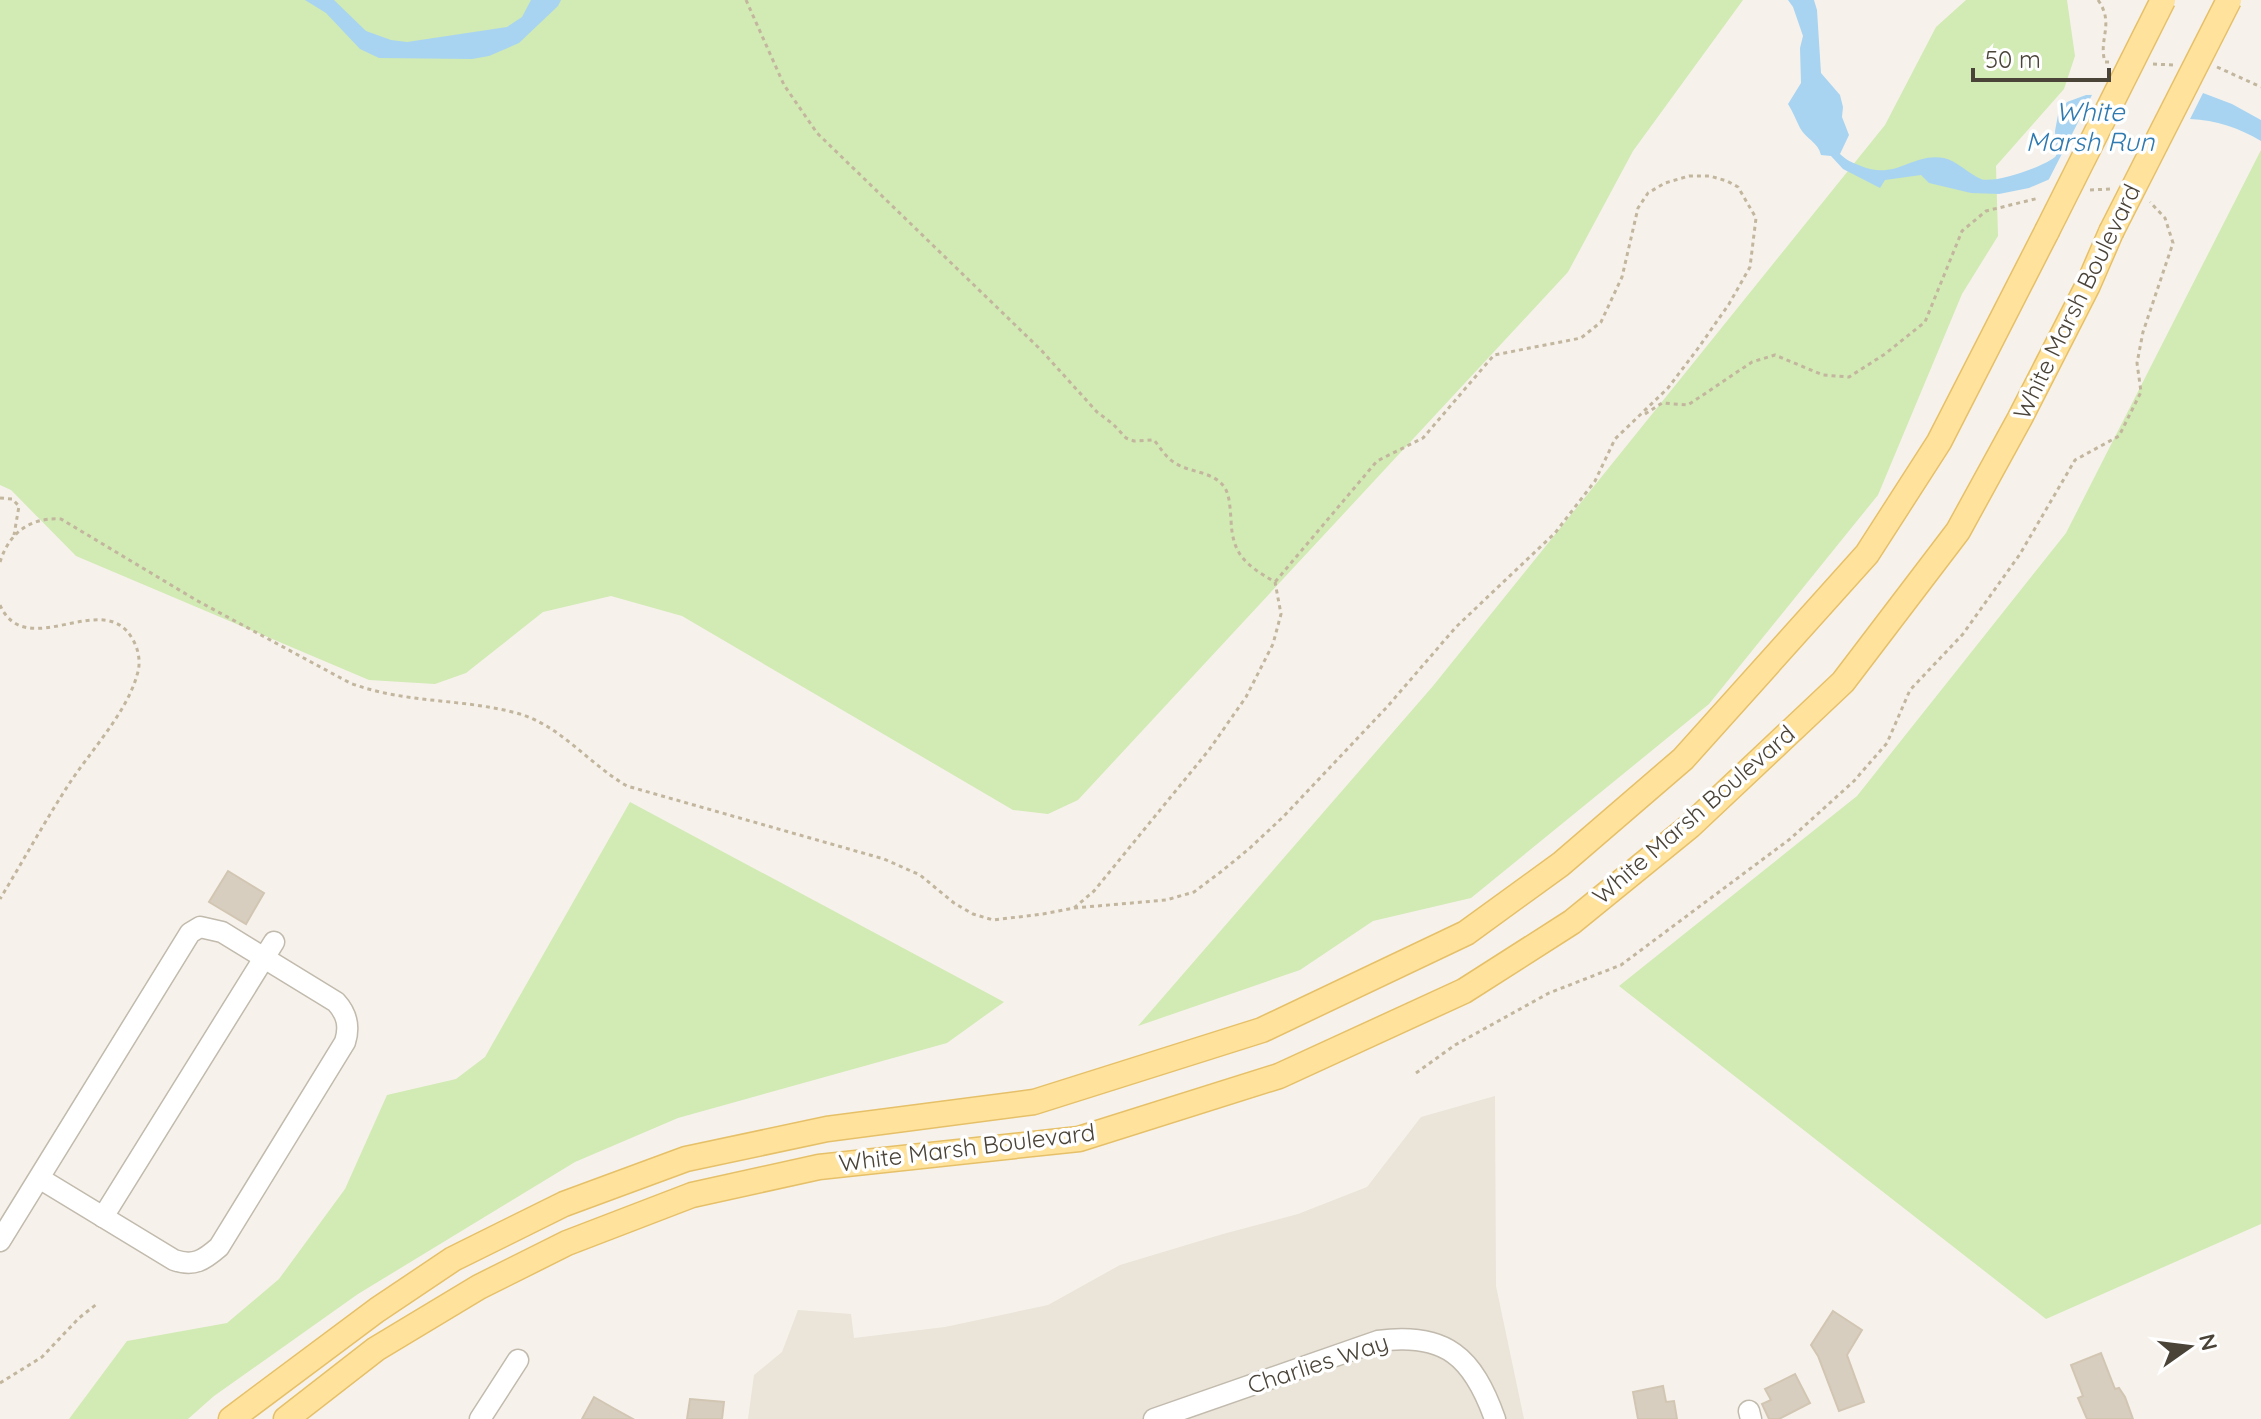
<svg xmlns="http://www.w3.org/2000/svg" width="2261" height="1419" font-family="Quicksand,sans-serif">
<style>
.residential{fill:#eae4d9}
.green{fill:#d2eab4}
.water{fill:#a8d4f2}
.pier{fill:#f6f2eb}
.building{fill:#d7cec0;stroke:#d2c6b3;stroke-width:2}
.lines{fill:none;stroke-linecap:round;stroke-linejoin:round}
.minor-casing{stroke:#c1baad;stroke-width:23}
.major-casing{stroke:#e6c069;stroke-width:27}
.path{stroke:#c3b69e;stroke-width:3;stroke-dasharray:4 4;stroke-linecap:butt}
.minor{stroke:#fff;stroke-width:20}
.major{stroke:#ffe29b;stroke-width:24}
.major-bridge-casing{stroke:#e6c069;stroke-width:27;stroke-linecap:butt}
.major-bridge{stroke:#ffe29b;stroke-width:24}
.labels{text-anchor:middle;stroke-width:7;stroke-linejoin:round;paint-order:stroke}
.street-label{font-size:24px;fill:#4a4338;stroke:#fff}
.water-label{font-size:26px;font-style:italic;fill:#2e7ab1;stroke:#fff}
</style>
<rect width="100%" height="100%" fill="#f6f2eb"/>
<path class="residential" d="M1495,1096L1496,1286L1524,1419H748L754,1375L782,1352L798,1310L851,1314L854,1338L945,1327L1048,1305L1120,1265L1223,1234L1298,1214L1367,1187L1421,1117Z"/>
<g class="green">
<path d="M0,0H1743L1633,151L1568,272L1078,800L1048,814L1013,810L682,616L611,596L543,612L466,673L435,684L369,680L76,556L11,490L0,485Z"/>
<path d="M1966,0H2067L2075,56L2064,89L1996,166L1998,236L1962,294L1878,495L1709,704L1471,898L1373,921L1300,970L1138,1026L1433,686L1885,125L1936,27Z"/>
<path d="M2261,150V1224L2046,1319L1619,986L1857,796L2066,533Z"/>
<path d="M630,802L1004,1002L947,1043L678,1118L575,1162L358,1294L214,1396L188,1419H69L127,1341L227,1323L279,1279L345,1189L387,1095L456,1079L485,1057Z"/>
</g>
<g class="water">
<path d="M305,0H334L366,31L391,40L407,42L507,27L522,17L531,0H561L558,6L519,43L489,56L472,59L379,58L360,49L326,13Z"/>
<path d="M1788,0H1814L1817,10L1821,73L1840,95L1843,107L1842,117L1849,135L1840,154C1846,160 1853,163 1861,166C1895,181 1913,152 1944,158C1957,161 1969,174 1981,179C1995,184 2046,166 2056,156L2055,131L2058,115L2067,102L2086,95L2203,93L2232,104L2261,120V141C2239,128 2216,120 2190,119L2029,188L1999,194L1971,193L1929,183L1921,175L1885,180L1880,188L1843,169L1831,156L1821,155C1818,142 1806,139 1800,128C1796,120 1793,112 1788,104L1801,83L1800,48L1803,36L1793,7Z"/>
</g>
<path class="pier" d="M2205,89L2187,125L2046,185L2094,91Z"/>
<g class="building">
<path d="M228,871L264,893L246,924L209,902Z"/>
<path d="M1833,1311L1862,1330L1847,1355L1864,1402L1839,1411L1818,1356L1811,1345Z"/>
<path d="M2101,1353L2115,1389L2119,1388L2125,1397L2133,1419H2087L2078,1398L2083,1396L2071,1365Z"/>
<path d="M1795,1374L1810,1403L1779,1419H1769L1762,1404L1771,1400L1765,1389Z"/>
<path d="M1663,1386L1666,1402L1674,1401L1677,1419H1638L1633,1392Z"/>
<path d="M594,1397L615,1409L633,1419H582Z"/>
<path d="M690,1399L724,1402L722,1419H687Z"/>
</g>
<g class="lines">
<g class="minor-casing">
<g id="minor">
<path d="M103,1217L274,942"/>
<path d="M0,1241L190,933L200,927L222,932L336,1002C347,1014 350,1026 345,1042L219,1247C204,1260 194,1267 174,1260L39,1178"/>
<path d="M1749,1411L1751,1419"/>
<path d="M480,1419L518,1360"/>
<path d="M1154,1419L1378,1341C1446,1332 1473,1357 1495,1419"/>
</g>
</g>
<g class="major-casing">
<g id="major">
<path d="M231,1419L377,1310L453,1259L564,1204L686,1159L827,1129L1034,1102L1262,1030L1466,933L1561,864L1683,759L1867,554L1939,442L2047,231"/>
<path d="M286,1419L376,1349L479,1287L567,1243L692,1195L819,1167L1079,1139L1279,1076L1464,991L1572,922L1690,826L1843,682L1958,531L2020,418L2088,285L2111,232"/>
</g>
</g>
<g class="path">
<path d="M746,0L784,85L817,133L1041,350L1097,412L1113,424L1126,438L1134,441L1154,440C1160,447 1166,458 1175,463C1190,473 1214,471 1225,488C1230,497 1230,509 1231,519C1232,555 1246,565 1275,582L1281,614L1273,644L1246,697L1209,750L1094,891L1074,908"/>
<path d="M2098,0C2115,24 2098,39 2105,62H2110"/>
<path d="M2153,64L2174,65"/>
<path d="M2217,67L2261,87"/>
<path d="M2090,190L2110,189"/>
<path d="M1645,414L1662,403L1688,405L1752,362L1775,355L1823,375L1849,377L1885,354L1925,322L1962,231L1986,211L2039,198"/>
<path d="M0,498L12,499L19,506L14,535"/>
<path d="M0,562C9,533 30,517 61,519L196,600L350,683C405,704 464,698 520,714C562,727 589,764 627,786L884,859L920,875L954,903L973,914L993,920L1043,914L1074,908L1166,900L1194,892L1222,871L1250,848L1284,816L1387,707L1456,627L1555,533L1595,481L1615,439L1668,388L1699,347L1729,304L1750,267L1756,218L1738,187L1727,181L1710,176H1689L1665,183L1648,193L1638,208L1622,277L1601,322L1581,338L1494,355L1423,438L1377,461L1275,582"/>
<path d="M0,605C26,664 105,586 133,640C139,650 141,664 137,675C127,712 90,752 69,784C45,821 23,861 0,899"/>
<path d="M1416,1073L1455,1045L1549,993L1621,965L1790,839L1854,781L1887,743L1910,690L1963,634L2020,554L2075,460L2119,436L2141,392L2137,363L2143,332L2173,243L2165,218L2150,202"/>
<path d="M0,1383L42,1357L79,1318L98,1303"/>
</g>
<use href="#minor" class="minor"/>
<use href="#major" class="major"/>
<g class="major-bridge-casing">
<g id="major-bridge">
<path d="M2047,231L2163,0"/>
<path d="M2111,232L2229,0"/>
</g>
</g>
<use href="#major-bridge" class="major-bridge"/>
</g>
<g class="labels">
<g class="street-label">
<text transform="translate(2077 302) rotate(-64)" y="8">White Marsh Boulevard</text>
<text transform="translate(1694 815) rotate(-41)" y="8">White Marsh Boulevard</text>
<text transform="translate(967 1148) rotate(-7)" y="8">White Marsh Boulevard</text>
<text transform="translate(1318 1364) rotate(-18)" y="8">Charlies Way</text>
</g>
<g class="water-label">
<text x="2090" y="121">White<tspan x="2090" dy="30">Marsh Run</tspan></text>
</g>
</g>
<g transform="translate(2189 1347) rotate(76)" stroke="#ffffff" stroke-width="6" paint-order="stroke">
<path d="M0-6L14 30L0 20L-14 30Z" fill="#4a4338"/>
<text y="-12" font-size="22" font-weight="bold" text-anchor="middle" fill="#4a4338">N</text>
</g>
<path d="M1973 68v12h136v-12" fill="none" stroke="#4a4338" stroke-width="4"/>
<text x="1985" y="68" font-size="24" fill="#4a4338" stroke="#ffffff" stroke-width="6" paint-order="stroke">50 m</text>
</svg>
